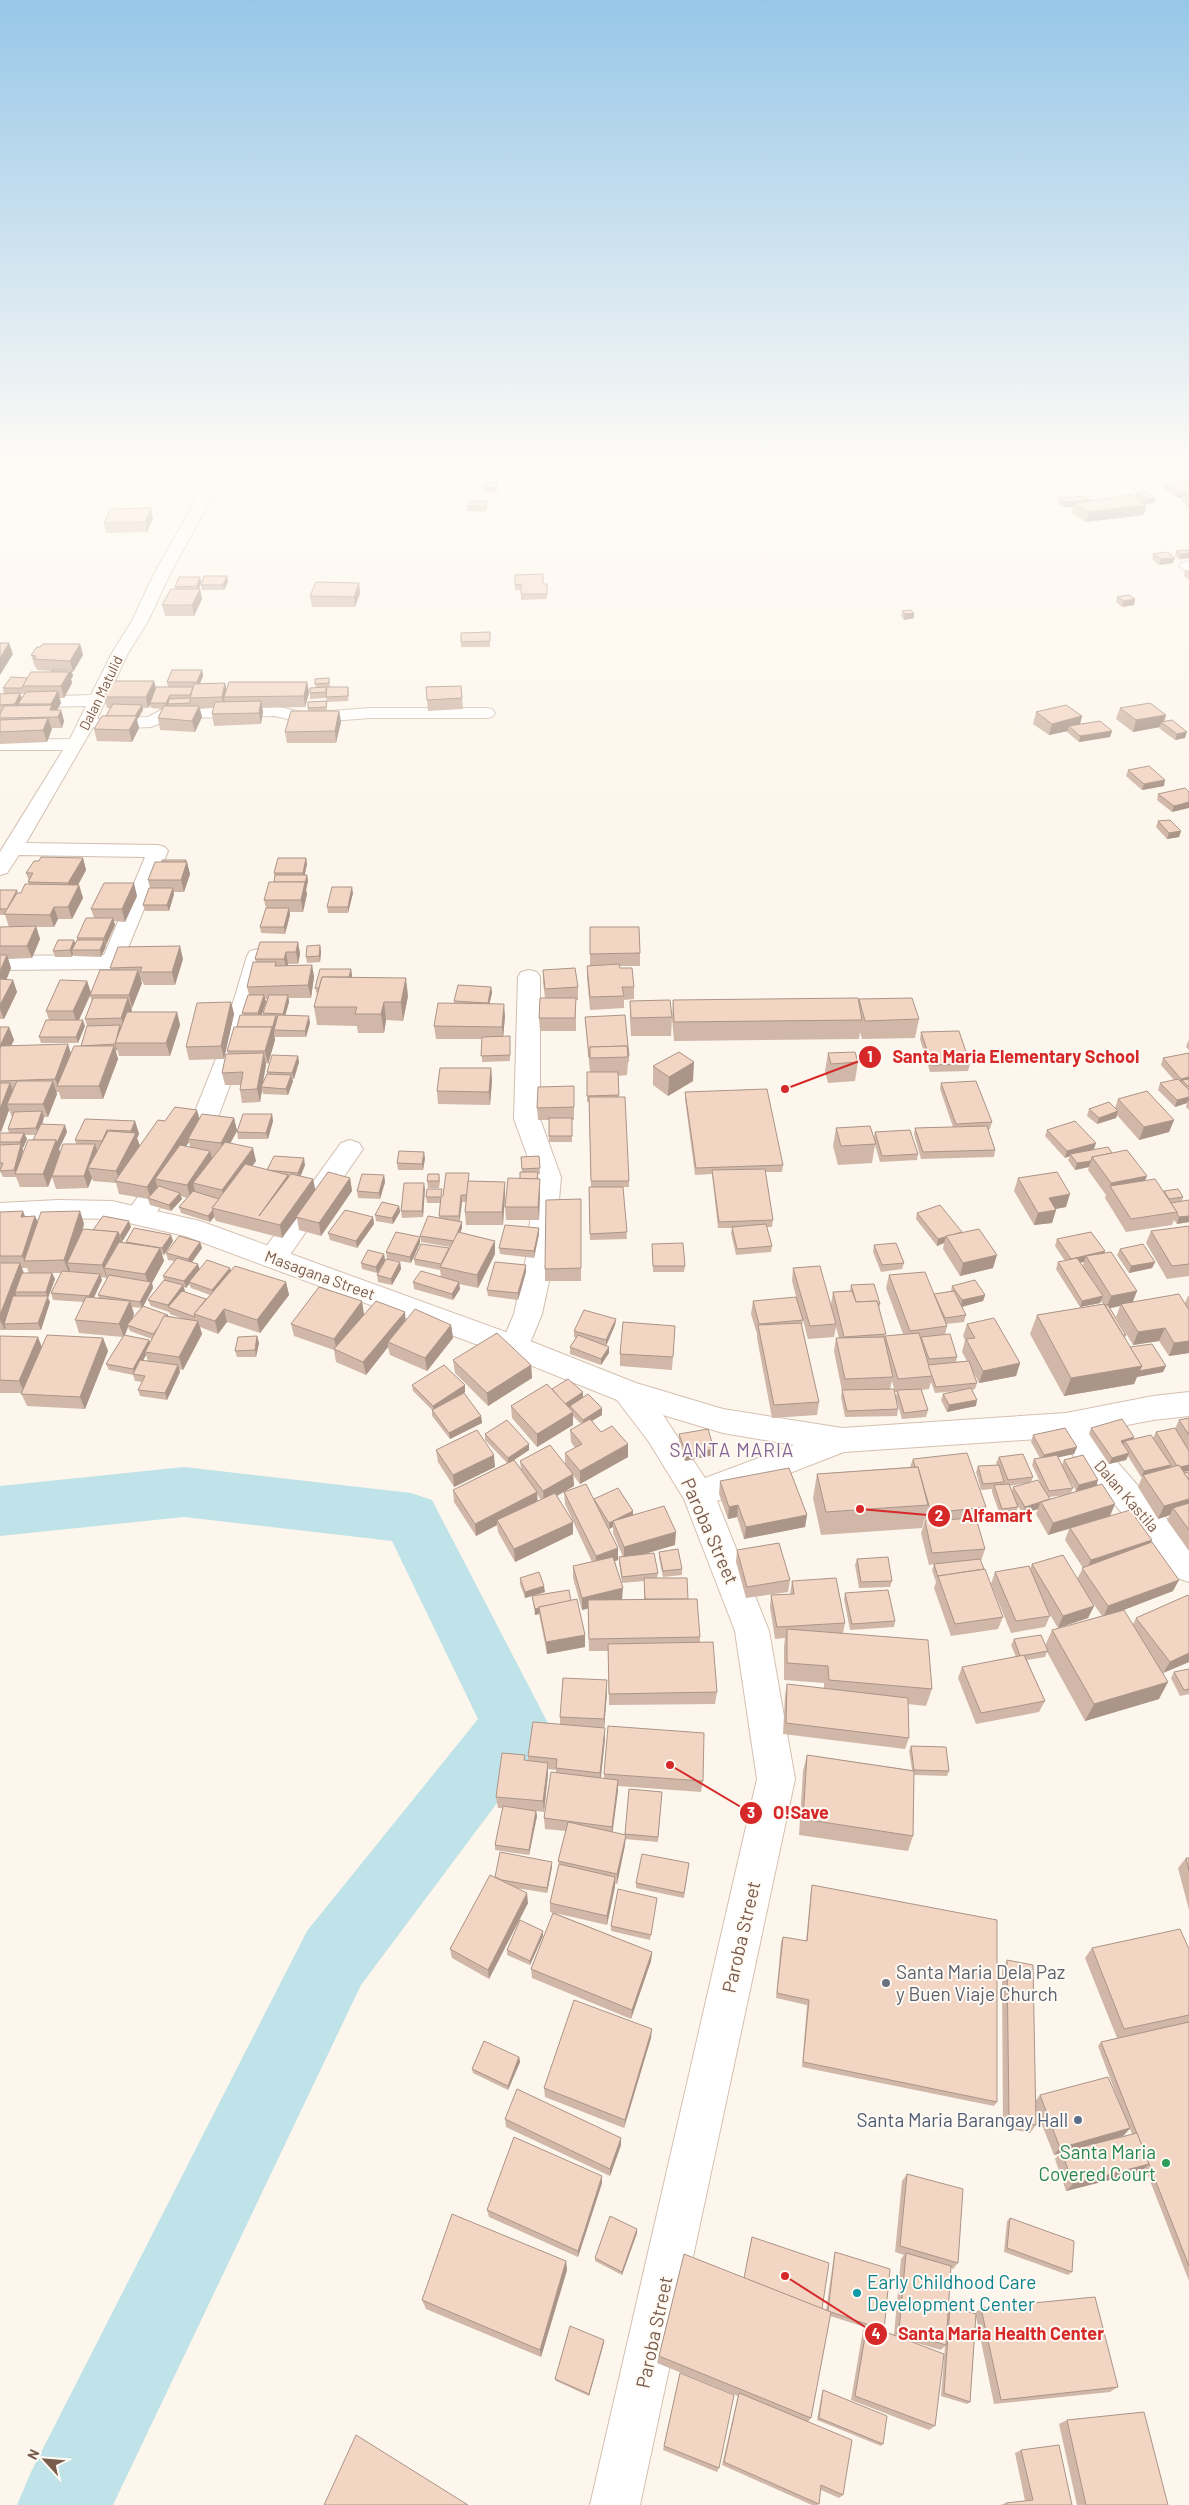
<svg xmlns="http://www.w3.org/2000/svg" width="1189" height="2505" font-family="Barlow,sans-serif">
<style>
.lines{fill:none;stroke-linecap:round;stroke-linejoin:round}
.river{fill:#bfe3e8;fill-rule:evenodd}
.street-casing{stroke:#d1beb0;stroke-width:2}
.secondary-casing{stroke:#d6c0b0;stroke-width:2}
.street{fill:#fff;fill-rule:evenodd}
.secondary{fill:#fff;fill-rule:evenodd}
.wall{fill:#d1b7a8;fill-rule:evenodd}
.shaded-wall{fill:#aa9588}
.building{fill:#f3d5c3;stroke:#aa9588}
.worship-dot{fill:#6b7280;stroke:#fffaf3;stroke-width:2}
.service-dot{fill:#5c6f8a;stroke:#fffaf3;stroke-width:2}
.leisure-dot{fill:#2e9e5b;stroke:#fffaf3;stroke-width:2}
.culture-dot{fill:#0f9aa8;stroke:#fffaf3;stroke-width:2}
.labels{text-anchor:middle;stroke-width:4;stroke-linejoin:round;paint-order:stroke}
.far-street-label{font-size:14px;fill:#7a5c4d;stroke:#fffaf3}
.street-label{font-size:16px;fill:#7a5c4d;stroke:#fffaf3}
.quarter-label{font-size:19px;letter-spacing:1px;fill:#846695;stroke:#fffaf3}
.near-street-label{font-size:19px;fill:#7a5c4d;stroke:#fffaf3}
.near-worship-label{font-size:19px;fill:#5b616d;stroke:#fffaf3;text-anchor:start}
.near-service-label{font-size:19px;fill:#4e5e75;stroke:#fffaf3;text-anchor:end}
.near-leisure-label{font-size:19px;fill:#27864d;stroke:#fffaf3;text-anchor:end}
.near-culture-label{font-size:19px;fill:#0d838f;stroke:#fffaf3;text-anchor:start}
.leader{fill:none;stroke:#d62828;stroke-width:2}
.callout-dot{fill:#d62828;stroke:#fffaf3;stroke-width:2}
.mark-label{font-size:15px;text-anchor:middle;font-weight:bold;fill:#fff}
.callout-label{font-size:18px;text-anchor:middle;font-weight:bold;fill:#d62828;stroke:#fffaf3;stroke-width:4;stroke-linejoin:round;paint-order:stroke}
</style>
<rect width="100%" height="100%" fill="#fdf6ec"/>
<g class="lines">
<path class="river" d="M184,1467L411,1493L432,1500L549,1725L539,1747L361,1985L113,2505H17L31,2472L307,1931L478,1719L392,1541L184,1517L0,1536V1486Z"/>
<g class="street-casing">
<g id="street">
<path d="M218,461H232L170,574L148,621L128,653L97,719L148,717L161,710L181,708L275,706L305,713L370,708H486L492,709L495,713L492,717L486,718H370L305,723L275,716L181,718L171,719L151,727L100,729L93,727L26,843L158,845L165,847L168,851L120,967L112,969L0,970V956L104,955L145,857L19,855L7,873L0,875V852L63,750H0V740L70,739L86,706L0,708V698L91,695L112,653L132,621L154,574Z"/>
<path d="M1159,461H1175L1189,471V481Z"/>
<path d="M1189,561V571L1182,569L1179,566L1182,563Z"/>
<path d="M258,949L266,951L269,956L241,1056L217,1120L159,1209C150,1219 144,1225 130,1221L126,1214L192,1119L217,1056L247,956L250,951Z"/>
<path d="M529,970L537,972L540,977V1119L561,1177L554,1258L542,1314L525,1355L515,1358L505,1355L500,1347L514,1314L526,1258L535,1177L514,1119L518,977L521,972Z"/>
<path d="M350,1140L359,1143L363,1149L283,1265L273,1268L263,1265L259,1258L263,1251L341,1143Z"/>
<path d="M1066,1413L1077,1416L1189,1544V1582L1177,1578L1055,1434L1051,1425L1055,1416Z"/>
</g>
</g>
<g class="secondary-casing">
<path id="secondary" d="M58,1200L112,1201L200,1221L525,1339L636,1383L723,1409L842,1428L1066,1413L1153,1396L1189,1392V1416L1153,1420L1066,1437L844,1452L717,1501L769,1631L795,1779L640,2505H590L757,1779L735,1631L684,1499L649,1442L617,1400L505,1355L185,1236L112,1219L58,1218L0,1221V1203ZM663,1415L723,1433L794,1445L705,1478Z"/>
</g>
<use href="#street" class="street"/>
<use href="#secondary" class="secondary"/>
</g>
<g class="wall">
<path d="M1015,461H1061L1020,464Z"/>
<path d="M497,483V493H485L484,484Z"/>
<path d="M1166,484L1189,485V508L1181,501L1182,498H1178L1164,489Z"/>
<path d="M1136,493L1154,503L1145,504L1146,505L1144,515L1086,522L1072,513L1073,507H1063L1058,503L1059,498L1090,501L1135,498Z"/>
<path d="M467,506H488L486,512L467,511Z"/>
<path d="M153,518L147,532L106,533L104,523Z"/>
<path d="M1189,550V558L1179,559L1175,556L1176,551Z"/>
<path d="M1153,554L1173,563L1159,565L1152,559Z"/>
<path d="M1185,570H1189V580L1184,576Z"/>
<path d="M515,575L543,584L547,594V599L521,600V590H515Z"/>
<path d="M227,576L228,582L224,590H202L201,585Z"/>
<path d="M201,582L199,589H200L202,599L194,616H165L162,605L176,589L175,587Z"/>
<path d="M360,593L355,607H312L310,596Z"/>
<path d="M1117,597L1135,599L1134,605L1122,607L1116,602Z"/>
<path d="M902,611L914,618L904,620L901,616Z"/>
<path d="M490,632V647H461V642Z"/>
<path d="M80,644L83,655L73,672H72L73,676L71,679L72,683L64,698H59L61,703L57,710H61L64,721L62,728H51L47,742L0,744V694H4L3,688L27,678L52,672V671L37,670L36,667H35L31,655ZM24,693V694L22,698L20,694H23Z"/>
<path d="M202,670L203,676L200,684L225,683L226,690L307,682L309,693L305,707L262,708L263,712L261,724L214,726L212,714L213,708L200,709L202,717L195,732L160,730L158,718L162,709L151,708L150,705L148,708H143V710L137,720L139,728L132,742L97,741L94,729L106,716L110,708H107L104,697L168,687L167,682Z"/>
<path d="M329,678L330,687H348L349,692L348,701L327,702L326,697V698L310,699V693L316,688L315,684Z"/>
<path d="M461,686L463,709L428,711L426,687Z"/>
<path d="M327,701V711H339L341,722L336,743H287L285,732L308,711V708Z"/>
<path d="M1120,708L1166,715L1164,722L1185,738L1175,740L1159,728L1160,727L1133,732L1116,719Z"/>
<path d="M1036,712L1082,716L1080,724L1112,731L1110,737L1079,742L1067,732L1068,731L1049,735L1033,724Z"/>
<path d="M1128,770L1164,786L1142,790L1126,776Z"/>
<path d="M1185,788L1172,812L1157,800L1158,794Z"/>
<path d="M1158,821L1181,831L1179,837L1167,839L1156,827Z"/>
<path d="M83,858L86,870L78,885H79L83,898L72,919H58L54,927H36L40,939L32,958L8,959L11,968L6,980H13L17,992L4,1019H0V927H9L5,915H0V890H17L18,893H21L29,884L28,882L29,881L26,873Z"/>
<path d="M306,858L307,864L304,875H307L308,881L306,890L307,894L303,912H290V915L285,934L261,933L260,927L266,908L264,900L274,882L275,877L274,873Z"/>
<path d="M186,860L190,874L184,892H174V894L169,911H145L143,905L150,888L148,880Z"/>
<path d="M353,893L348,913H328L327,907Z"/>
<path d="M137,896L125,922L114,921L115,925L106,945H105L106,946L101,957L74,956L73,954L72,957H55L53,951L75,944L77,940V938L94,918L91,909Z"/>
<path d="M590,927L640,953V966H619L620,968L634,987V999L624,1000V1008L590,1010L587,978V966L590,965Z"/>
<path d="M298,942L300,954L298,964H288V965H312L314,977L311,998H289V1002L285,1016L310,1023L306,1037H275L274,1033V1035L275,1040L268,1064L266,1063V1065L263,1082L267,1074V1072L298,1056L299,1062L294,1079H292L293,1081L288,1095L263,1094L262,1090L260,1102L242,1103L240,1090L241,1085H225L222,1073L228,1054L227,1051L237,1027L243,1015L242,1013L249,995L247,987L256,962L255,959ZM265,999H267L263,1013V1015H261L266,1002Z"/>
<path d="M320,945L321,952L320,962L307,963L306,957Z"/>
<path d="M183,959L175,985H144L142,980H141L142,983L132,1008H131V1012H177L180,1025L170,1056H119L117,1049L116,1051L118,1059L103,1099H61L59,1092H56L57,1094L48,1117H44L42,1125L67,1132L59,1149L60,1152L76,1144L75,1140L135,1121L139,1134L137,1138L140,1146L165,1121L199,1118H234L237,1131L230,1143L256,1161L252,1166L268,1170L305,1165L301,1176L313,1179L315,1191L350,1178L352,1191L321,1236L299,1230L297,1218L282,1238L216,1221L214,1217L210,1222L181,1213L179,1207L187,1198L181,1196L182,1199L171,1211L150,1205L148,1199L119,1194L116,1183L93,1181L92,1178L88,1188L56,1189L52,1177L48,1187H20L16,1177H3L0,1171L1,1170H0V1133H9L8,1129L12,1117L9,1110L1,1132H0V1027H9L14,1040L11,1045L71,1053L81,1046L87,1026L85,1019L92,1001L90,996L79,1020L85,1026L78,1043H41L39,1037L49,1020L46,1011L87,981L91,993L111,970L110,968ZM25,1135H36L33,1140L21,1159L23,1150V1148L27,1139ZM189,1142L190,1147L186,1146Z"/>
<path d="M351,969L352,977L408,996L403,1021L386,1020L384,1033H358L357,1026L317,1025L314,1007L317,994L315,988Z"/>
<path d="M543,970L578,987V1000H576V1031H540L539,1018L545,998L543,982Z"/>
<path d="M491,987L492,993L489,1004L505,1016L503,1037L510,1036V1061L482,1062V1039H436L434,1026L454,1003V1001Z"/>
<path d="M859,999L919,1019L915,1038L862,1039L860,1032L859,1039L674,1041L672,1019L673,1000L859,1002Z"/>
<path d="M630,1001L672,1017L671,1036H631L630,1019Z"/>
<path d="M231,1002L234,1014L224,1059L189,1060L186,1047Z"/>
<path d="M585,1017L629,1056V1062H628L627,1075L618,1076L619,1097L629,1181V1187H623L627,1239L590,1240L589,1187H591L589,1102H587V1072H590Z"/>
<path d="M921,1032L970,1064L968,1071L930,1072L920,1039Z"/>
<path d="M1189,1039V1050L1186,1047Z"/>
<path d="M828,1053L858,1062L855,1081L828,1083L825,1071Z"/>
<path d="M1189,1053V1110L1186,1107L1187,1103L1175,1107L1158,1090L1160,1083L1174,1080L1161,1065L1163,1058Z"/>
<path d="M653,1066L693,1081L668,1096L653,1085Z"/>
<path d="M491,1068L492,1081L490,1105L438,1104L437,1091Z"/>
<path d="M941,1083L992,1122L990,1129H988L995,1150L994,1157L921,1159L914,1134L915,1128L953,1127L940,1089Z"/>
<path d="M574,1086V1120H572V1142H549V1120H538L537,1108Z"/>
<path d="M685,1092L783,1165L782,1172H765L773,1220L772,1227H767L772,1246L771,1252L736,1255L731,1233L732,1228H718L712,1174L695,1175L685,1099Z"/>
<path d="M1118,1099L1174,1120L1169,1132L1139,1140L1117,1115L1116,1118L1097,1124L1087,1116L1089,1109L1115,1108Z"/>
<path d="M272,1114L273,1121L268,1139H238L237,1132Z"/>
<path d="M836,1128L874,1138L875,1132L918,1154L917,1160L880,1162L875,1145L872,1163L838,1165L833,1146Z"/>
<path d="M1047,1130L1094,1149L1090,1150L1112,1153L1145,1181L1164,1191L1183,1197L1182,1201L1189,1200V1222L1177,1224L1174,1220L1172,1225L1126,1232L1105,1198L1106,1195L1088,1170L1089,1167L1075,1170L1068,1160L1070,1156L1065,1158L1045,1136Z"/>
<path d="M539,1156L540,1174H538L540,1192L539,1220H506L505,1207L520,1179L522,1172L521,1157Z"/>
<path d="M425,1158L423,1170H398L397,1163Z"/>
<path d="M439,1174L440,1181L439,1188H428L427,1181Z"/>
<path d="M384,1175L385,1182L380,1199L358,1198L357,1191Z"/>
<path d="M1018,1178L1066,1207L1055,1209L1056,1210L1052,1223L1034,1225L1014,1191Z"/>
<path d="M469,1181L505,1182V1194L503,1225H466L465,1212L466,1202H462L460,1221L462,1222V1228L460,1233L495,1241V1254L478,1288L459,1284L460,1289L453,1300L414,1289L413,1282L441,1277L440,1270L415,1265L414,1259L449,1250L450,1247L421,1242L420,1236L439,1218L440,1203H427L426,1197L443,1196Z"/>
<path d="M425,1189L423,1217L402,1218L401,1211Z"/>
<path d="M581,1199V1281H545V1269Z"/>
<path d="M399,1206L400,1212L393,1224L376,1221L375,1215Z"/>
<path d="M80,1211L84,1224L81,1235L93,1230L131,1227L122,1242L126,1243V1242L173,1241L164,1255L162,1254L164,1261L152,1283L153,1288L143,1307L169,1316L184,1319L170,1314L169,1312L151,1306L148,1300L164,1280L163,1276L174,1261L168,1260L166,1253L200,1242L202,1248L192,1262L200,1269L231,1270L286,1282L289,1295L260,1333L227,1322L218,1334L200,1327L202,1334L183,1370L179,1369L180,1372L167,1400L140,1396L138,1390L142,1382L135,1381L133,1375L109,1370L106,1364L123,1337L79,1333L75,1320L84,1302L53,1300L51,1293L61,1273H52L55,1279L48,1298L50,1302L41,1330H6V1328L5,1330H0V1212L25,1216H35L38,1222ZM22,1268H27L29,1273H24ZM107,1276L108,1278L98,1295L99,1298H94L102,1280L101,1277L107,1278ZM189,1284L191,1288L210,1295L206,1299L185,1292L184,1287L186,1288ZM132,1307L142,1308L132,1320L134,1314ZM128,1327L130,1331L152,1339L150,1343L149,1340L125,1335ZM146,1355L148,1361H143Z"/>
<path d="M917,1213L961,1233L993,1268L960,1276L943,1249L944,1243L937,1246L916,1219Z"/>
<path d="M373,1217L374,1224L357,1248L330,1240L328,1233Z"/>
<path d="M1189,1226V1276L1167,1279L1146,1243L1151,1231Z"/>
<path d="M539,1228V1234L534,1258L500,1254L499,1248Z"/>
<path d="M420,1237V1243L411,1263L387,1259L386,1252Z"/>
<path d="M1057,1239L1104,1253L1137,1291L1132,1302L1185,1303L1188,1296H1189V1353L1169,1356L1159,1341L1133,1345L1116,1317L1120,1306L1110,1308L1126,1335L1125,1338L1130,1347L1163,1372L1137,1377L1134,1384L1064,1396L1030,1334L1037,1315L1103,1304L1101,1301L1100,1303L1080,1307L1056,1269L1058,1262L1065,1261L1055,1246ZM1080,1262H1084L1082,1266Z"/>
<path d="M652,1244L685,1266L684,1272H653Z"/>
<path d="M874,1245L904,1263L902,1269L881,1272L873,1252Z"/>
<path d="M1120,1249L1155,1262L1152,1268L1129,1273L1117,1255Z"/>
<path d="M384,1254L385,1260L400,1262L401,1269L392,1285L378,1282L377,1275V1273L362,1269L361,1263Z"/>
<path d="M793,1268L831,1304L833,1292L850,1291L851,1285L880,1304L879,1310L885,1336L903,1334L886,1288L889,1275L934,1294L951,1291L952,1286L985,1295L983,1301L962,1307L966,1315L964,1322L946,1324L947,1326L945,1335L957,1357L956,1362L967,1361L962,1352L965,1340L963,1336L967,1324L1020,1363L1016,1376L979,1383L974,1373L977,1383L975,1389L972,1390L976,1406L947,1412L941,1400L943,1394L957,1391L935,1393L931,1382L929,1389L921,1390L928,1410L926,1417L902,1419L896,1398L898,1409L897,1416L845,1417L841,1397L842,1391L834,1351L836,1338H839L836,1327L834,1337L808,1339L803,1320L802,1326L819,1402L817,1415L772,1418L757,1338V1334L751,1314L753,1301L799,1308L792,1281ZM892,1381L895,1392H897L896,1396L890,1389Z"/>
<path d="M526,1272L518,1300L488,1296L487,1290Z"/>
<path d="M364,1314L406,1320L451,1325L453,1338L427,1371L390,1355L388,1347L366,1375L336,1362L334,1350L294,1336L291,1324Z"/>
<path d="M616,1319L615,1325L606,1346L609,1347V1353L601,1365L570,1354V1347L576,1338L574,1337V1331Z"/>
<path d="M675,1326L672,1370L620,1366V1354Z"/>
<path d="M0,1336L42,1347L103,1338L108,1351L85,1409L27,1406L21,1393H0Z"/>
<path d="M257,1336L259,1343L256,1357H237L235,1351Z"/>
<path d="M453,1360L531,1365L532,1378L488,1406L455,1373Z"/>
<path d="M412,1385H465V1392L459,1396L481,1416L482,1423L450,1439L432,1416V1410L413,1391Z"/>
<path d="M552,1389L583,1398L602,1408V1415L592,1421L601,1432L628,1444V1457L580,1484L573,1475L574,1486L557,1496L573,1522V1534L515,1562L498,1532L497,1525L476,1536L454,1502L453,1490L507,1463L485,1440V1434L529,1450L514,1460L521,1469L520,1461L565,1464V1453L575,1448L571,1442L570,1430L581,1424L573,1416V1425L537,1447L512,1418L511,1406ZM537,1494L541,1500L537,1502Z"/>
<path d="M1189,1418V1471L1183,1472L1184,1473L1189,1472V1551L1167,1520L1170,1515L1158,1519L1138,1487L1142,1477H1141L1128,1456L1126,1460L1109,1464L1089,1434L1091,1428L1133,1439L1153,1438L1156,1432L1175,1429L1179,1420Z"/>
<path d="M679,1434L714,1455L685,1461L679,1440Z"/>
<path d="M1033,1435L1077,1447L1074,1454L1058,1457L1062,1465L1064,1460L1096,1486L1110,1516L1150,1543L1173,1591L1120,1611L1133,1624L1136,1618L1189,1662L1163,1673L1159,1699L1085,1721L1047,1652L1045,1657L1027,1660L1045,1701L1039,1712L976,1724L958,1678L962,1667L1016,1657L1011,1645L1014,1639L1045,1646L1052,1630L1102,1616L1088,1596L1094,1606L1088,1618L1058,1628L1049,1613L1050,1616L1045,1627L1011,1633L991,1584L995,1572L1030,1569L1032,1564L1077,1579L1083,1568L1065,1540L1069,1529L1048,1535L1036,1514L1038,1509L1023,1514L1015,1501L1018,1507L1015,1514L1000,1515L992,1492V1489L981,1490L976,1472L978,1466L997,1465L996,1463L999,1457L1033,1477L1031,1482H1040L1032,1465L1034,1459L1040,1458L1031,1442ZM1068,1477L1076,1491L1088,1488L1071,1493L1073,1488ZM1027,1483L1013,1487L1012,1491L1009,1486ZM1067,1495L1050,1499L1049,1497Z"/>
<path d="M436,1450L495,1467L454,1487L438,1462Z"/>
<path d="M913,1459L986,1507L982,1519H976L985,1549L981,1561L1003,1617L998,1629L951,1636L934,1588L936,1582L932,1570L934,1564L929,1565L921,1533L925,1521H926L925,1518L922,1528L821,1535L813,1498L817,1474L910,1467Z"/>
<path d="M720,1481L807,1515L805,1527L744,1539L737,1517L728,1519L719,1494Z"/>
<path d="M564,1492L633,1511V1515L675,1545L640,1555L658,1573L657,1578L688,1599L700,1637V1642L717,1692L715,1704L609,1705L608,1651H589L588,1608L582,1610L573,1578V1566L592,1562L565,1504ZM607,1526L609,1529L613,1527V1533L623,1557H619V1563L622,1583L644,1581V1599L622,1600L615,1561L618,1560V1548Z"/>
<path d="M737,1550L790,1580L788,1592L746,1598L736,1562Z"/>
<path d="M659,1552L682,1569V1575L663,1577L659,1558Z"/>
<path d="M857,1559L892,1581L890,1587L859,1588L855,1565Z"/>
<path d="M520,1578L545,1592L525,1598L520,1584Z"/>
<path d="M792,1581L845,1623L843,1633L932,1689L926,1706L908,1704L909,1738L905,1749L783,1734L785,1695L787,1684L824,1688V1683L784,1680V1646L785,1638L775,1639L770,1607L771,1595L790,1594Z"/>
<path d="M845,1593L895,1621L894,1627L850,1630L844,1599Z"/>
<path d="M532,1596L571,1601L585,1635V1647L547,1654L539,1614L535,1615Z"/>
<path d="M1189,1669V1694L1180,1696L1171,1678L1174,1672Z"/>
<path d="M607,1692L604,1728H605V1739L601,1778L604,1779V1774L703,1781L701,1792L618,1786L612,1832L625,1835L629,1789L662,1792L658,1842L625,1839V1845L617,1884H615L607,1925L555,1913L652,1952L651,1961L631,2019L532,1978L531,1969L553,1913L550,1912V1903L559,1865L558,1861L566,1831L545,1829L544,1818L556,1773V1770L548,1769V1774L544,1812L536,1811L537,1816L529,1855L495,1850V1845L503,1808H498L496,1797L525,1760L528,1761V1756L560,1724V1717Z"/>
<path d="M911,1746L949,1771L947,1776L914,1775L913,1836L908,1851L799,1835L803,1771L807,1755L912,1770L909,1751Z"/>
<path d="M1186,1858H1189V1910L1178,1868Z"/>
<path d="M689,1863L684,1898L636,1888V1883Z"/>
<path d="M552,1867L547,1893L516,1888L528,1903L489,1979L452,1958L450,1949L495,1877Z"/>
<path d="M812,1885L997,2102L994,2106L802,2067L807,2005L776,1998L781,1942L783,1937L806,1941L811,1890Z"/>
<path d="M657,1898L650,1940L611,1931V1926Z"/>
<path d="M543,1931V1936L530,1965L507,1955V1950Z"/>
<path d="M1092,1948L1189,1949V2281L1145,2168L1141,2172L1066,2191L1055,2159L1061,2153L1054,2155L1036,2110V2125L1030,2133L1003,2127L1002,1970L1007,1960L1036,2100L1040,2095L1123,2113L1098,2046L1101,2042L1117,2038L1085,1958ZM1130,2129L1132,2134L1095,2144L1123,2136Z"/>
<path d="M651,2038L624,2128L545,2097L544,2088Z"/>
<path d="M519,2057L520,2062L508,2090L473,2073L472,2069Z"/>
<path d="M505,2119L621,2138V2145L610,2176L506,2127Z"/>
<path d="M907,2174L958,2263L953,2269L951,2268L948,2308L950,2306L975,2314V2313L981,2308L1118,2387L1110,2392L994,2404L976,2317L970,2402L967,2404L941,2396L945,2346L941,2350L903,2339L935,2426L929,2430L851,2400L863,2330L865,2327L830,2316L811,2418L808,2422L843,2495L839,2498L821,2490L819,2504L817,2505H812L722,2465L738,2396L657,2363L684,2254L744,2278L752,2237L822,2309L826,2311L834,2255L835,2252L884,2330L883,2331L894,2335L901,2259L904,2255L895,2252L902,2181Z"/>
<path d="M602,2183L578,2257L489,2217L487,2210Z"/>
<path d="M1010,2218L1072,2272L1068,2275L1004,2252L1007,2221Z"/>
<path d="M637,2233L622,2275L595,2261V2258Z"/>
<path d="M566,2261L567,2270L541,2357L426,2309L422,2300Z"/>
<path d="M604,2340L589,2396L556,2381L555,2379Z"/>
<path d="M679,2378L719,2468L717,2472L663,2450Z"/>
<path d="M823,2390L883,2444L881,2446L817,2420L822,2393Z"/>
<path d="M1067,2420L1168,2505H1077L1059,2424Z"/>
<path d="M1021,2450L1072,2505H1000L1006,2503L1025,2501L1015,2453Z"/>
</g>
<g class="shaded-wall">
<path d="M1020,461H1061L1020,464Z"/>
<path d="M1179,493H1184L1182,498H1178Z"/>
<path d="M1156,498L1154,503L1144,504L1146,499Z"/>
<path d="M1090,500L1089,505L1074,503L1073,507H1063L1064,502Z"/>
<path d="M1146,505L1144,515L1086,522L1088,512Z"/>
<path d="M151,508L153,518L147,532L145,522Z"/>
<path d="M1189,553V558L1179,559L1181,554Z"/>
<path d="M1175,558L1173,563L1159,565L1161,559Z"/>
<path d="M227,576L228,582L224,590L223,585Z"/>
<path d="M200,577L201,582L198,592L197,586Z"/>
<path d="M359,583L360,593L355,607L354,597Z"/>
<path d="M200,589L202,599L194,616L192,605Z"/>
<path d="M1135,599L1134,605L1122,607L1124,601Z"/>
<path d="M914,613V618L904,620L905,614Z"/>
<path d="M9,643L13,654L0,675V658Z"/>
<path d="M80,644L83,655L73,672L70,661Z"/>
<path d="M71,670L73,676L71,679L72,683L64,698L61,686Z"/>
<path d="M202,670L203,676L198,687L197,682Z"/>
<path d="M154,681L157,692L150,703V705L148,708L146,697Z"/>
<path d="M307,682L309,693L305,707L304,696Z"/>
<path d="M225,683L227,694L224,697L225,703L224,708L222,697Z"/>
<path d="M58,691L61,703L55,714L50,710L52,706L51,704Z"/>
<path d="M20,693L23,704H18L20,712L19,716L15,704Z"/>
<path d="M170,695L171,701L168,704V706L167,709L166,703Z"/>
<path d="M261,701L263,712L261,724L259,713Z"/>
<path d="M142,705L143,710L137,720L139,728L132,742L129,730L135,717Z"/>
<path d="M199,706L202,717L195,732L192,721Z"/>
<path d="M61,710L64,721L62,728L58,717Z"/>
<path d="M339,711L341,722L336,743L335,731Z"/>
<path d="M1166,715L1163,724L1161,722L1160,727L1133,732L1136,720Z"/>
<path d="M1082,716L1079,728L1069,726L1068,731L1049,735L1052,724Z"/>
<path d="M48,718L52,729L47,742L43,730Z"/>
<path d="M1112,731L1110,737L1079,742L1080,736Z"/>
<path d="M1187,732L1185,738L1175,740L1177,734Z"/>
<path d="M1165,780L1164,786L1142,790L1144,784Z"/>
<path d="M1189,802V808L1172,812L1174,806Z"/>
<path d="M1181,831L1179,837L1167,839L1169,833Z"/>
<path d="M83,858L86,870L72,896L68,883Z"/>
<path d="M306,858L307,864L304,879L303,873Z"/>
<path d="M186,860L187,864V862L190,874L184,892L181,880Z"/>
<path d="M307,875L308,881L306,890L307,894L303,912L301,900Z"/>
<path d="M134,883L137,896L125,922L122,909Z"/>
<path d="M79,885L83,898L72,919L68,907Z"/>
<path d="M352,887L353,893L348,913V907Z"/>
<path d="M173,888L174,894L169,911L167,905Z"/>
<path d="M54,907L58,919L54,927L50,915Z"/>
<path d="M289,908L290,915L285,934L284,927Z"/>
<path d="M113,918L115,925L106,945L104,938Z"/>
<path d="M36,926L40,939L32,958L27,946Z"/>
<path d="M74,940L76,946L72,950L73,954L72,957L70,950Z"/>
<path d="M104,940L106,946L101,957L100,950Z"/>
<path d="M298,942L300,954L298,964L296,952Z"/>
<path d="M320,945L321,952L320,962L319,956Z"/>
<path d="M180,946L183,959L175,985L172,972Z"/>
<path d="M286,952L288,964L287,972L284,959Z"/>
<path d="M7,955L11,968L3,988L0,981V971Z"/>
<path d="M312,965L314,977L311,998L308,985Z"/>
<path d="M351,969L352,975L348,994L347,988Z"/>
<path d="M138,970L142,983L132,1008L129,995Z"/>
<path d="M406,978L408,996L403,1021L401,1002Z"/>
<path d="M13,980L17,992L4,1019L0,1009V1005Z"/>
<path d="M87,981L91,993L77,1024L73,1011Z"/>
<path d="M491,987L492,993L488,1010V1003Z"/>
<path d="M264,995L266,1002L260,1020L258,1013Z"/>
<path d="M288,995L289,1002L284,1020L283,1014Z"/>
<path d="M128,998L132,1010L125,1031L121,1018Z"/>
<path d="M231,1002L234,1014L224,1059L221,1046Z"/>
<path d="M384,1002L386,1020L384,1033L381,1014Z"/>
<path d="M504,1004L505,1016L503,1039L502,1027Z"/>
<path d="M177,1012L180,1025L170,1056L166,1043Z"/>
<path d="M276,1015L277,1022L274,1030L275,1040L268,1064L265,1051Z"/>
<path d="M309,1016L310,1023L306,1037L305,1031Z"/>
<path d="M83,1020L85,1026L78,1043L76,1037Z"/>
<path d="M120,1025L122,1032L115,1043L117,1049L116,1051L115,1044Z"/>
<path d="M9,1027L14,1040L3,1062L0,1053V1046Z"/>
<path d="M68,1044L72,1057L58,1086L55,1079Z"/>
<path d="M114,1046L118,1059L103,1099L99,1086Z"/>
<path d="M264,1053L266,1065L262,1087H261L262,1090L260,1102L257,1089Z"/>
<path d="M298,1056L299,1062L294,1079L292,1073Z"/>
<path d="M694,1062L693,1081L668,1096L669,1077Z"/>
<path d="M491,1068L492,1081L490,1105L489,1092Z"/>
<path d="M291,1075L293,1081L288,1095L286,1089Z"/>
<path d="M1189,1077V1083L1182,1080L1181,1085H1179L1181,1079Z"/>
<path d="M53,1081L57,1094L48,1117L43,1104Z"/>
<path d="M10,1083L15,1096L7,1104L9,1110L1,1132L0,1130V1109Z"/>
<path d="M1189,1097V1101H1188L1187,1103L1175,1107L1177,1100Z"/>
<path d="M197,1110L201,1123L188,1139L189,1142L163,1181L155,1179L158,1188L151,1200L147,1187Z"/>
<path d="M42,1111L44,1117L39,1135L36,1128Z"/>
<path d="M1118,1111L1116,1118L1097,1124L1099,1118Z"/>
<path d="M272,1114L273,1121L268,1139L266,1133Z"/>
<path d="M234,1118L237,1131L224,1155L221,1143Z"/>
<path d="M1174,1120L1169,1132L1139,1140L1144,1127Z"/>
<path d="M135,1121L139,1134L137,1138L140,1146L120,1182L116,1171L133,1138L131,1131Z"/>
<path d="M65,1125L67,1132L59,1149L60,1153L48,1187L43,1174L56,1140Z"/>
<path d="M107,1130L111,1143L106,1153L102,1141Z"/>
<path d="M24,1133L27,1139L23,1148L20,1142Z"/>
<path d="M1096,1143L1094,1149L1072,1156L1070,1154V1156L1065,1158L1067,1151Z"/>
<path d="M21,1144L23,1150L17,1174H16L14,1170Z"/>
<path d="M95,1144L99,1157L88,1168L92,1178L88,1188L84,1176Z"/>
<path d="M253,1148L256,1161L225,1203L222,1190Z"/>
<path d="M210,1151L214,1164L193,1183L195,1191L190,1198L187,1185Z"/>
<path d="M424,1152L425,1158L423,1170L422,1164Z"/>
<path d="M304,1158L305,1165L299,1179L298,1173Z"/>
<path d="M1091,1161L1089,1167L1075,1170L1077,1163Z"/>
<path d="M288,1175L291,1188L259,1216Z"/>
<path d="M384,1175L385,1182L380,1199L379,1193Z"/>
<path d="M1147,1176L1142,1188L1110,1186L1111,1183Z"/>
<path d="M350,1178L352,1191L321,1236L319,1223Z"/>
<path d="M313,1179L316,1192L282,1238L280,1225Z"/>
<path d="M540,1179V1192L539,1220L538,1207Z"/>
<path d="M505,1182V1194L503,1225L502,1212Z"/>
<path d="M424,1183L425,1189L423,1217L422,1211Z"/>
<path d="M180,1193L182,1199L171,1211L169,1205Z"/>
<path d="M1070,1194L1066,1207L1045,1211L1049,1198Z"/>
<path d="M461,1195L462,1202L459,1222V1216Z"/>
<path d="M399,1206L400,1212L393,1224L392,1218Z"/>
<path d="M213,1210L214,1217L210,1222L208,1216Z"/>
<path d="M1056,1210L1052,1223L1034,1225L1038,1213Z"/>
<path d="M23,1211L28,1224L21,1217Z"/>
<path d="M80,1211L84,1224L72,1263H67L70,1270L69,1273L64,1260Z"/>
<path d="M35,1216L40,1229L25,1261L22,1256Z"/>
<path d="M1189,1216V1222L1177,1224L1179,1217Z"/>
<path d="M373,1217L374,1224L357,1248L356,1241Z"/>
<path d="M129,1221L131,1227L122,1242L120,1236Z"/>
<path d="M462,1222V1228L454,1248V1241Z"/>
<path d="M539,1228V1234L534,1258V1251Z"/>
<path d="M118,1232L122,1244L104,1268L107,1276V1278L102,1265Z"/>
<path d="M171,1235L173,1241L164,1255L162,1248Z"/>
<path d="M420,1237V1243L411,1263L410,1257Z"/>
<path d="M946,1237L944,1243L937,1246L938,1239Z"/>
<path d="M495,1241V1254L478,1288L477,1275Z"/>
<path d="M200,1242L202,1248L190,1265L188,1259Z"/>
<path d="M160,1248L164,1261L152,1283L153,1288L142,1308L140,1302L149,1286L145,1274Z"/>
<path d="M1105,1251L1103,1257L1086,1256L1084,1262L1069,1265L1071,1259Z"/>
<path d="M384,1254L385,1260L377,1273L376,1267Z"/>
<path d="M997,1255L993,1268L960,1276L963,1263Z"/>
<path d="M400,1262L401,1269L392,1285L391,1279Z"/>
<path d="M1155,1262L1152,1268L1129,1273L1131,1266Z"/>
<path d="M20,1263L25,1276L15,1292L17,1297L4,1324L6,1328L5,1330L0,1320V1315Z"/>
<path d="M198,1264L200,1270L189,1282V1284L186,1288L184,1281Z"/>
<path d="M526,1265V1272L518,1300V1293Z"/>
<path d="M230,1268L232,1275L214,1296L212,1290Z"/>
<path d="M52,1273L55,1279L48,1298L50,1302L41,1330L38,1323L47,1296L46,1292Z"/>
<path d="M100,1274L102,1280L91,1303L89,1296Z"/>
<path d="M286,1282L289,1295L260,1333L257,1320Z"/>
<path d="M459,1282L460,1289L453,1300L452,1294Z"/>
<path d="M183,1285L185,1292L168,1307V1305Z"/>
<path d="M1137,1291L1132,1304H1121L1120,1306L1106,1309L1111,1296Z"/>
<path d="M985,1295L983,1301L961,1307L962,1300Z"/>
<path d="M1103,1296L1100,1303L1080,1307L1082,1301Z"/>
<path d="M130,1301L134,1314L129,1326L127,1325L128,1327L124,1337L119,1324Z"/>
<path d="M362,1301L364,1314L337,1351L334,1339Z"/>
<path d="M224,1309L227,1322L218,1334L215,1321Z"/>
<path d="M405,1312L406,1325L388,1342V1347L366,1375L363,1362Z"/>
<path d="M616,1319L615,1325L606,1346V1340Z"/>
<path d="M198,1321L202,1334L183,1370L179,1357Z"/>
<path d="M451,1325L453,1338L427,1371L425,1358Z"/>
<path d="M1165,1328L1159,1341L1133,1345L1138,1332Z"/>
<path d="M257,1336L259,1343L256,1357L255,1350Z"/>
<path d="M38,1337L43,1350L25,1394L19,1381Z"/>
<path d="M103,1338L108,1351L85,1409L80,1397Z"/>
<path d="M149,1340L152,1346L145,1352L146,1355L135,1375L133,1369Z"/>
<path d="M1189,1341V1353L1169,1356L1174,1343Z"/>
<path d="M609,1347V1353L601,1365V1359Z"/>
<path d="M1020,1363L1016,1376L979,1383L983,1371Z"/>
<path d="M178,1365L180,1372L167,1400L165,1393Z"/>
<path d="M531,1365L532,1378L488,1406L487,1393Z"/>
<path d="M1142,1366H1166L1163,1372L1137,1377L1134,1384L1064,1396L1071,1378Z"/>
<path d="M465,1385V1392L434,1412L433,1406Z"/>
<path d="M583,1392V1399L565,1410V1404Z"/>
<path d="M977,1400L976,1406L947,1412L949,1405Z"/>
<path d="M602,1408V1415L583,1426V1420Z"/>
<path d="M573,1412V1425L537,1447V1434Z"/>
<path d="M481,1416L482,1423L450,1439L449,1433Z"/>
<path d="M1134,1437L1131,1444L1125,1441L1123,1446L1121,1441Z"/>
<path d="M529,1444V1450L508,1464V1458Z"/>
<path d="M628,1444V1457L580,1484V1471Z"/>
<path d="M1077,1447L1074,1454L1042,1461L1044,1455Z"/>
<path d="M714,1449V1455L685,1461L686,1454Z"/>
<path d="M1129,1453L1126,1460L1109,1464L1112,1458Z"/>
<path d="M494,1455L495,1467L454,1487L453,1475Z"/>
<path d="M1171,1465L1168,1471L1143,1475L1141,1477L1144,1471Z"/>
<path d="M1189,1465V1471L1175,1473L1178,1467Z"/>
<path d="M573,1474L574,1486L544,1503L543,1491Z"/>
<path d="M1098,1480L1096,1487L1076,1491L1079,1485Z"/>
<path d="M537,1492L538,1505L497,1520V1525L476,1536L475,1524Z"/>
<path d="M1189,1499V1510L1173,1508L1170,1515L1158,1519L1164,1506Z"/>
<path d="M1040,1503L1038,1509L1023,1514L1025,1507Z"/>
<path d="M1115,1504L1110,1516L1048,1535L1053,1523Z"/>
<path d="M738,1505L737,1517L728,1519L729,1507Z"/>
<path d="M633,1511V1518L613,1521Z"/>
<path d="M807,1515L805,1527L744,1539L746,1527Z"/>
<path d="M613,1521V1527L609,1529V1523Z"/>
<path d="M573,1522V1534L515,1562L514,1549Z"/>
<path d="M676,1532L675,1545L624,1560V1547Z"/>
<path d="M1152,1540L1146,1553L1085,1572L1091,1560Z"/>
<path d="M618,1548V1560L596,1568V1556Z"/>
<path d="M1179,1580L1173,1591L1103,1618L1108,1606Z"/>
<path d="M544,1586L545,1592L525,1598V1592Z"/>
<path d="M623,1588L622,1600L582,1610V1598Z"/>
<path d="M1094,1606L1088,1618L1058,1628L1063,1616Z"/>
<path d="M539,1608V1614L535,1615V1609Z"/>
<path d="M585,1635V1647L547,1654L546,1642Z"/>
<path d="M1189,1653V1662L1163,1673L1170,1662Z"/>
<path d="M607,1680V1692L604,1731V1719Z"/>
<path d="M1168,1682L1159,1699L1085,1721L1094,1704Z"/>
<path d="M605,1728V1739L600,1784V1773Z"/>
<path d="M548,1763V1774L544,1812L543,1801Z"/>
<path d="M618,1780V1791L612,1837V1827Z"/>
<path d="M536,1811L537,1816L529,1855V1850Z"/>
<path d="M626,1835L625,1845L617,1884V1874Z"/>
<path d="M552,1862V1867L547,1893V1888Z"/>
<path d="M615,1877V1887L607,1925V1916Z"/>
<path d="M527,1893L528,1903L489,1979L488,1970Z"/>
<path d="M543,1931V1936L530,1965V1961Z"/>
<path d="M652,1952L651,1961L631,2019L632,2010Z"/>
<path d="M652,2029L651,2038L624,2128L625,2120Z"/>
<path d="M519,2057L520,2062L508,2090V2086Z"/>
<path d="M1130,2128L1123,2136L1062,2153V2152L1061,2153L1054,2155L1060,2148Z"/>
<path d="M621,2138V2145L610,2176V2169Z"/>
<path d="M1149,2164L1141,2172L1066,2191L1073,2184Z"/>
<path d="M602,2176V2183L578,2257V2251Z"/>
<path d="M637,2229V2233L622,2275V2272Z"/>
<path d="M566,2261L567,2270L541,2357L540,2350Z"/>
<path d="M604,2340V2343L589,2396V2394Z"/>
</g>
<g class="building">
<path d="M1185,482L1189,485V491L1179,493L1166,484Z"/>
<path d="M497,483V488H485L484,484Z"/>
<path d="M1189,491V496L1184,492Z"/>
<path d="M1146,492L1156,498L1146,499L1136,493Z"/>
<path d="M1131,495L1146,505L1088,512L1074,503Z"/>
<path d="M1084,496L1090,500L1064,502L1059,498Z"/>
<path d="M469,501H487L486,507L467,506Z"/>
<path d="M151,508L145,522L104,523L110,509Z"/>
<path d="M1189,550V553L1181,554L1176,551Z"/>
<path d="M1167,552L1175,558L1161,559L1153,554Z"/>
<path d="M543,574V584H547V594H521V584L515,585V575Z"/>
<path d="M204,576H227L223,585H201Z"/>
<path d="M179,577H200L197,586L175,587Z"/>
<path d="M316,582L359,583L354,597L310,596Z"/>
<path d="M171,589H200L192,605H162Z"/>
<path d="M1129,595L1135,599L1124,601L1117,597Z"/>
<path d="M911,610L914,613L905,614L902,611Z"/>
<path d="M490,632V641L461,642V633Z"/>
<path d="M0,643H9L0,658Z"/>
<path d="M43,644H80L70,661L34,659L36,656L31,655L37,647H40Z"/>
<path d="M53,670H71L70,673L69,672H52Z"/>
<path d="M172,670H202L197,682H167Z"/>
<path d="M31,672H69L61,686H22Z"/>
<path d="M11,677L27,678L22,688H3Z"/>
<path d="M329,678V683L315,684V679Z"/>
<path d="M113,681H154L146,697H104Z"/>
<path d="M229,682H307L304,696L224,697Z"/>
<path d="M225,683L222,697L190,698L194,684Z"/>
<path d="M461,686L462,698L427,700L426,687Z"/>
<path d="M156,687H193L190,695H170L166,703H150Z"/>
<path d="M326,687V692L310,693V688Z"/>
<path d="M327,687H348V696L326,697Z"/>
<path d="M58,691L51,704H18L26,692Z"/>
<path d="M20,693L15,704L0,705V694Z"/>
<path d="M190,698V703L168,704L169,699Z"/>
<path d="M261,701L259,713L212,714L215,702Z"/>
<path d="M327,701L326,707L308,708V702Z"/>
<path d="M1150,703L1166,715L1136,720L1120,708Z"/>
<path d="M113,704L142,705L135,716H106Z"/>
<path d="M52,705L50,710H61L58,717L0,718V714L4,706Z"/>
<path d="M1066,705L1082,716L1052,724L1036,712Z"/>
<path d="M164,706H199L192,721L158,718Z"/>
<path d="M291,711H339L335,731L285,732Z"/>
<path d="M102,716H137L129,730L94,729Z"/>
<path d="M48,718L43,730L0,732V720Z"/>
<path d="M1172,720L1187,732L1177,734L1161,722Z"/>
<path d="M1100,721L1112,731L1080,736L1069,726Z"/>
<path d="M1149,766L1165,780L1144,784L1128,770Z"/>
<path d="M1185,788L1189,792V802L1174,806L1158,794Z"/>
<path d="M1170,820L1181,831L1169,833L1158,821Z"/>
<path d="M41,857L83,858L68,883L28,882L33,873H26L34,861H39Z"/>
<path d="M278,858H306L303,873H274Z"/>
<path d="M162,860H186L185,862H162Z"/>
<path d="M155,862H187L181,880H148Z"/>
<path d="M275,875H307L305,884V882H274Z"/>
<path d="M269,882H305L301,900H264Z"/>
<path d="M104,883H134L122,909H91Z"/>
<path d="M25,884L79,885L68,907H54L50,915L4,914L17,893H21Z"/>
<path d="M332,887H352L348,907H327Z"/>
<path d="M149,888H173L167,905H143Z"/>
<path d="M0,890H17L7,909H0Z"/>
<path d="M266,908H289L284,927H260Z"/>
<path d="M86,918H113L104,938H77Z"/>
<path d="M36,926L27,946H0V927Z"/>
<path d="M590,927H639L640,953L590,954Z"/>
<path d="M58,940H74L70,950L53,951Z"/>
<path d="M77,940H104L100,950H72Z"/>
<path d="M260,942H298L296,952H286L284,959H255Z"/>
<path d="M320,945L319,956L306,957L307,946Z"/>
<path d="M180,946L172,972H140L142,967L110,968L118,947Z"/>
<path d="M0,955H7L0,971Z"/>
<path d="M253,962H276L275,966L312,965L308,985L247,987Z"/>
<path d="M619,964L620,968H632L634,987H622L624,996L590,997L587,966Z"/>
<path d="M575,968L578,987L545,989L543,970Z"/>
<path d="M320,969H351L349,977H322L319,988H315Z"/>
<path d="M100,970H138L129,995H90Z"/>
<path d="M322,977L406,978L401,1002H384L381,1014H355L357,1007H314Z"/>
<path d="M0,979L13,980L0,1005Z"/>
<path d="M60,980L87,981L73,1011H46Z"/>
<path d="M458,985L491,987L488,1003L454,1001Z"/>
<path d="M248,995H264L258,1013H242Z"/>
<path d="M269,995H288L283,1014L263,1013Z"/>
<path d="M93,998H128L121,1018L85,1019Z"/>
<path d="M540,998H576L575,1018H539Z"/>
<path d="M858,998L862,1020L674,1022L673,1000Z"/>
<path d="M912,998L919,1019L865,1021L859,999Z"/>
<path d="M670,1000L672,1017L631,1018L630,1001Z"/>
<path d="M231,1002L221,1046L186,1047L197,1003Z"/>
<path d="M438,1003L504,1004L502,1027L434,1026Z"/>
<path d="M127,1012H177L166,1043H115Z"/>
<path d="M240,1015H276L272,1029V1027H237Z"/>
<path d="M278,1015L309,1016L305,1031L274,1030Z"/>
<path d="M625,1015L629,1056H628L627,1046L590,1047V1057H589L585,1017Z"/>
<path d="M46,1020H83L76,1037H39Z"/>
<path d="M120,1025L115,1044L81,1046L87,1026Z"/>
<path d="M0,1027H9L0,1046Z"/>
<path d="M234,1027H272L265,1051H227Z"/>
<path d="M959,1031L970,1064L932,1065L921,1032Z"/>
<path d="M510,1036V1055L481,1056L482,1037Z"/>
<path d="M68,1044L55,1079L0,1081V1049L1,1046Z"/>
<path d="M74,1046H114L99,1086H57Z"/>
<path d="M627,1046L628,1057L590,1058V1047Z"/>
<path d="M679,1052L694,1062L669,1077L653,1066Z"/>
<path d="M855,1052L858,1062L831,1064L828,1053Z"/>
<path d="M264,1053L257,1089L240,1090L243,1072L222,1073L226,1054Z"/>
<path d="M1189,1053V1077L1181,1079L1163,1058Z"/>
<path d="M272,1055L298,1056L292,1073L267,1072Z"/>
<path d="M440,1068H491L489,1092L437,1091Z"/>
<path d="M587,1072H618L619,1095L587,1096Z"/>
<path d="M267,1074L291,1075L286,1089L261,1087Z"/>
<path d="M1178,1079L1189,1090V1097L1177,1100L1160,1083Z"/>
<path d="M1189,1079V1087L1182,1080Z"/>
<path d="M17,1081H53L43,1104H7Z"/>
<path d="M976,1081L992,1122L956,1124L941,1083Z"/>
<path d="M0,1083H10L0,1109Z"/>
<path d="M574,1086V1107L537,1108L538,1087Z"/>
<path d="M767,1089L783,1165L696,1168L685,1092Z"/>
<path d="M1147,1091L1174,1120L1144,1127L1118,1099Z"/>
<path d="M589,1097H625L629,1181H591Z"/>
<path d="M1109,1102L1118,1111L1099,1118L1089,1109Z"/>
<path d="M175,1107L197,1110L147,1187L115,1181L158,1120L165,1121Z"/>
<path d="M42,1111L36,1128L8,1129L14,1112Z"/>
<path d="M202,1114L234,1118L221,1143L188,1139Z"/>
<path d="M243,1114H272L266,1133L237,1132Z"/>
<rect x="549" y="1118" width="23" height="18"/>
<path d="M85,1119L135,1121L131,1131L107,1130L102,1141L75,1140Z"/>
<path d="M1075,1121L1096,1143L1067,1151L1047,1130Z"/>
<path d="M41,1124L65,1125L57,1143L56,1140H33Z"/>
<path d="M870,1126L876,1144L841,1146L836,1128Z"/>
<path d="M987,1126L995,1150L923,1152L915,1128Z"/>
<path d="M910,1130L918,1154L882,1156L875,1132Z"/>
<path d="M108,1131L136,1133L116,1171L88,1168Z"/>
<path d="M0,1133H24L20,1142H0Z"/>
<path d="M28,1140H56L43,1174H15Z"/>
<path d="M225,1142L253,1148L222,1190L193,1183Z"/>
<path d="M21,1144L14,1170L0,1171L3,1163H0V1145Z"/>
<path d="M63,1144H95L84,1176H52Z"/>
<path d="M180,1145L210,1151L187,1185L155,1179Z"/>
<path d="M1108,1147L1112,1153L1092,1157L1091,1161L1077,1163L1070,1154Z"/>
<path d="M1127,1150L1147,1176L1111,1183L1092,1157Z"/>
<path d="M399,1151L424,1152L422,1164L397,1163Z"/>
<path d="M274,1156L304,1158L298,1173L267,1170Z"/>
<path d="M539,1156L540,1168L522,1169L521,1157Z"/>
<path d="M245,1164L288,1175L259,1216L291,1174L313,1179L280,1225L212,1208Z"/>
<path d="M765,1169L773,1220L719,1222L712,1170Z"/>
<path d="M328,1172L350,1178L319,1223L296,1217Z"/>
<path d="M520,1172H538L537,1179H520Z"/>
<path d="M1057,1172L1070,1194L1049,1198L1056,1210L1038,1213L1018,1178Z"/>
<path d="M446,1173H469L467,1195H461L459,1216H439L441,1197H426L427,1189H442L441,1196H443Z"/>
<path d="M362,1174L384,1175L379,1193L357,1191Z"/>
<path d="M428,1174H439V1181H427Z"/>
<path d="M508,1178L540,1179L538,1207H505Z"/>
<path d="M1155,1179L1177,1212L1131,1219L1110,1186Z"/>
<path d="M468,1181L505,1182L502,1212H465Z"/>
<path d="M404,1183H424L422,1211H401Z"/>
<path d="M159,1186L180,1193L169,1205L148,1198Z"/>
<path d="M589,1187H623L627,1232L590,1234Z"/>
<path d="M1178,1189L1183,1197L1169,1199L1164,1191Z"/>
<path d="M193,1191L219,1199L212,1208L213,1210L208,1216L179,1207Z"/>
<path d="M581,1199V1268L545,1269L546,1200Z"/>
<path d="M1189,1200V1216L1179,1217L1177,1214V1212L1171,1203Z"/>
<path d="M382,1202L399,1206L392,1218L375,1215Z"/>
<path d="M940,1205L962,1232L938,1239L917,1213Z"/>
<path d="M345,1210L373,1217L356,1241L328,1233Z"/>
<path d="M23,1211L21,1217L35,1216L22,1256H0V1212Z"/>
<path d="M80,1211L64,1260L24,1261L41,1212Z"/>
<path d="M103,1216L129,1221L120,1236L118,1232L93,1230Z"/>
<path d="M428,1216L462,1222L454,1241L420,1236Z"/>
<path d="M766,1224L772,1246L737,1249L732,1227Z"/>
<path d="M505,1225L539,1228L534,1251L499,1248Z"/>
<path d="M1189,1226V1264L1172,1266L1151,1231Z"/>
<path d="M134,1228L171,1235L162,1248L126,1242Z"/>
<path d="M83,1229L118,1232L102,1265L67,1263Z"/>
<path d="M979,1229L997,1255L963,1263L946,1236Z"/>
<path d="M396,1232L420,1237L410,1257L386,1252Z"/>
<path d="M458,1232L495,1241L477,1275L440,1267Z"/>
<path d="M1091,1232L1105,1251L1071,1259L1057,1239Z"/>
<path d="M179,1236L200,1242L188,1259L166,1253Z"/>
<path d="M119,1242L160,1248L145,1274L104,1268Z"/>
<path d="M683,1243L685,1266H653L652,1244Z"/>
<path d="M896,1243L904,1263L882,1265L874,1245Z"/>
<path d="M421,1244L449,1248L441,1264L414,1259Z"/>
<path d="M1143,1244L1155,1262L1131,1266L1120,1249Z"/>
<path d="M368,1250L384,1254L376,1267L361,1263Z"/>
<path d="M1111,1252L1137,1291L1111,1296L1086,1256Z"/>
<path d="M177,1258L198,1264L184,1281L163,1276Z"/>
<path d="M1077,1258L1103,1296L1082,1301L1058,1262Z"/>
<path d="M386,1259L400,1262L391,1279L377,1275Z"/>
<path d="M207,1260L230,1268L212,1290L189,1282Z"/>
<path d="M495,1262L526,1265L518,1293L487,1290Z"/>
<path d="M0,1263H20L0,1315Z"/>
<path d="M235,1266L286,1282L257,1320L224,1309L215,1321L194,1314Z"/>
<path d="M820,1266L836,1324L810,1326L793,1268Z"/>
<path d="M62,1271L100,1274L89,1296L51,1293Z"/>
<path d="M421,1271L459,1282L452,1294L413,1282Z"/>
<path d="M925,1272L947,1326L910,1331L889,1275Z"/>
<path d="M22,1273H52L46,1292H15Z"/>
<path d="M109,1275L151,1282L140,1302L98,1295Z"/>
<path d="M164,1280L183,1285L168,1305L148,1300Z"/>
<path d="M975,1280L985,1295L962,1300L952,1286Z"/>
<path d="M874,1284L880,1304H878L877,1301L856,1302L851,1285Z"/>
<path d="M319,1287L362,1301L334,1339L291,1324Z"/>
<path d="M182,1291L206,1299L194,1314L195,1317L168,1307Z"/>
<path d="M852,1291L856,1302L877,1301L886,1334L844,1337L833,1292Z"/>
<path d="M954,1291L966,1315L945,1318L934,1294Z"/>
<path d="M1179,1294L1189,1310V1341L1174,1343L1165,1328L1138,1332L1121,1304Z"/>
<path d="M13,1296H48L38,1323L4,1324Z"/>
<path d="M86,1297L130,1301L119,1324L75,1320Z"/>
<path d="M796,1297L803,1320L759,1324L753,1301Z"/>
<path d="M376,1301L405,1312L363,1362L334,1349Z"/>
<path d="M1104,1304L1142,1366L1071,1378L1037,1315Z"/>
<path d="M1105,1305H1108L1126,1335H1123Z"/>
<path d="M143,1306L168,1315L167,1316H164L159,1326L153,1334L127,1325Z"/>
<path d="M415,1309L451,1325L425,1358L388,1342Z"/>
<path d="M584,1310L616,1319L606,1340L574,1331Z"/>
<path d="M164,1316L198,1321L179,1357L145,1352Z"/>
<path d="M994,1318L1020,1363L983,1371L966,1339L975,1338L967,1324Z"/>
<path d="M623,1322L675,1326L673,1357L620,1354Z"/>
<path d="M801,1323L819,1402L774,1405L758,1325Z"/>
<path d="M497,1333L531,1365L487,1393L453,1360Z"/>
<path d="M919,1333L932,1376L898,1379L885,1336Z"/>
<path d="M950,1334L957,1357L929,1359L921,1337Z"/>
<path d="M47,1335L103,1338L80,1397L21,1394Z"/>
<path d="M124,1335L149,1340L133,1369L106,1364Z"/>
<path d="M578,1335L609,1347L601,1359L570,1347Z"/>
<path d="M0,1336L38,1337L19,1381L0,1380Z"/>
<path d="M257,1336L255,1350L235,1351L238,1337Z"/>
<path d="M884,1337L893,1377L845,1379L836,1338Z"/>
<path d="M1152,1344L1166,1366L1139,1371L1142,1366L1130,1347Z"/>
<path d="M140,1360L178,1365L165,1393L138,1390L145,1376L133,1374Z"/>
<path d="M969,1361L977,1383L936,1387L928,1365Z"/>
<path d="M444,1365L465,1385L433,1406L412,1385Z"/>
<path d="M568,1379L583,1392L565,1404L552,1389Z"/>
<path d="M547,1384L573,1412L537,1434L511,1406Z"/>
<path d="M971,1388L977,1400L949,1405L943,1394Z"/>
<path d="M894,1389L898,1409L847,1411L842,1390Z"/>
<path d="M921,1389L928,1410L904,1413L897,1390Z"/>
<path d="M464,1393L481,1416L449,1433L432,1410Z"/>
<path d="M588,1394L602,1408L583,1420L570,1406Z"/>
<path d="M1189,1418V1435L1179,1420Z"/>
<path d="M590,1419L601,1432L612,1426L628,1444L580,1471L565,1453L582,1444L570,1430Z"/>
<path d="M1122,1419L1134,1437L1121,1441L1129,1453L1112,1458L1091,1428Z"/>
<path d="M507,1420L529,1444L508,1458L485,1434Z"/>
<path d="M1065,1428L1077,1447L1044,1455L1033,1435Z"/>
<path d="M1175,1428L1189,1451V1465L1180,1467L1179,1465L1177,1466L1156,1432Z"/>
<path d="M708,1429L714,1449L686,1454L679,1434Z"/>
<path d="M477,1430L494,1455L453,1475L436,1450Z"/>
<path d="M1151,1435L1171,1465L1144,1471L1125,1441Z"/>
<path d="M550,1445L573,1474L543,1491L520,1461Z"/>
<path d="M967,1453L986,1507L931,1513L918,1467H915L913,1459Z"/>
<path d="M1023,1454L1033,1477L1008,1480L999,1457Z"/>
<path d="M1057,1455L1073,1488L1049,1491L1034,1459Z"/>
<path d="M1083,1455L1098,1480L1079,1485L1064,1460Z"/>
<path d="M514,1460L537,1492L475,1524L453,1490Z"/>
<path d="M999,1465L1004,1482L983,1484L978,1466Z"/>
<path d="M1179,1465L1189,1480V1499L1164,1506L1143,1475Z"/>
<path d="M918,1467L928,1505L826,1512L817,1474Z"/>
<path d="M789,1468L807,1515L746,1527L738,1505L729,1507L720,1481Z"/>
<path d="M1189,1472V1480L1184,1473Z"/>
<path d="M1038,1480L1050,1499L1025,1507L1013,1487Z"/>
<path d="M586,1484L618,1548L596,1556L564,1492Z"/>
<path d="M1009,1484L1018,1507L1002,1509L994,1485Z"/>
<path d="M1102,1484L1115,1504L1053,1523L1041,1502Z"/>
<path d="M618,1488L633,1511L609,1523L594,1499Z"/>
<path d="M555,1493L573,1522L514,1549L497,1520Z"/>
<path d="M1189,1503V1530L1173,1508Z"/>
<path d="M664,1506L676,1532L624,1547L613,1521Z"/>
<path d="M1130,1510L1152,1540L1091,1560L1070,1528Z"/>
<path d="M976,1518L985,1549L932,1553L925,1521Z"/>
<path d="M1152,1542L1179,1580L1108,1606L1082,1568Z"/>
<path d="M779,1543L790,1580L747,1587L737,1550Z"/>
<path d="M678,1549L682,1569L663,1571L659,1552Z"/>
<path d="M654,1553L658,1573L622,1577L619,1557Z"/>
<path d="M1063,1555L1094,1606L1063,1616L1032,1564Z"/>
<path d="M613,1557L623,1588L582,1598L573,1566Z"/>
<path d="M888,1557L892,1581L861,1582L857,1559Z"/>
<path d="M980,1559L984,1569L938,1576V1577L934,1564Z"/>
<path d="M1029,1566L1050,1616L1016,1621L995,1572Z"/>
<path d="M985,1569L1003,1617L955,1624L938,1576Z"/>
<path d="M539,1572L544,1586L525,1592L520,1578Z"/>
<path d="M644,1578H687L688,1599H645Z"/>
<path d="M836,1578L845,1623L777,1627L771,1595L794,1594L792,1581Z"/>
<path d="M569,1590L571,1601L539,1607V1608L535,1609L532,1596Z"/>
<path d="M888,1590L895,1621L852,1624L845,1593Z"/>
<path d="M1188,1595L1189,1596V1653L1170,1662L1136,1618Z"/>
<path d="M577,1599L585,1635L546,1642L539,1607Z"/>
<path d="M697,1599L700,1637L589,1639L588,1600Z"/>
<path d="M1124,1610L1168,1682L1094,1704L1052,1630Z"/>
<path d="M787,1629L928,1640L932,1689L829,1680L828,1666L787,1663Z"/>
<path d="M1041,1635L1048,1651L1020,1656L1014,1639Z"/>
<path d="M713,1642L717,1692L609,1694L608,1644Z"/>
<path d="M1024,1655L1045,1701L981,1713L962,1667Z"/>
<path d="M1189,1669V1689L1184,1690L1174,1672Z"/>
<path d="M563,1678L607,1680L604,1719L560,1717Z"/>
<path d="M787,1684L908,1698L909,1738L786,1723Z"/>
<path d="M533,1722L605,1728L600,1773L556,1768L557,1759L528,1756Z"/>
<path d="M608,1726L704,1733L703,1781L604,1774Z"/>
<path d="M911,1746L946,1747L949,1771L914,1770Z"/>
<path d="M502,1753L525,1755L524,1760L548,1763L543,1801L496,1797Z"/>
<path d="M807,1755L914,1771L913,1836L803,1819Z"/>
<path d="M551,1772L618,1780L612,1827L544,1818Z"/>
<path d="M629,1789L662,1792L658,1837L625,1834Z"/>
<path d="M503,1806L536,1811L529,1850L495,1845Z"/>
<path d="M568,1822L626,1835L617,1874L558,1861Z"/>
<path d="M500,1852L552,1862L547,1888L502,1880L495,1877Z"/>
<path d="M642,1854L689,1863L684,1893L636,1883Z"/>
<path d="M1186,1858H1189V1871Z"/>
<path d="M559,1864L615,1877L607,1916L550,1903Z"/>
<path d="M490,1875L527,1893L488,1970L450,1949Z"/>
<path d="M812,1885L997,1920V2102L803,2062L809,2000L777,1993L783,1937L807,1941Z"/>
<path d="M618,1889L657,1898L651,1935L611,1926Z"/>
<path d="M553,1913L652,1952L632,2010L531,1969Z"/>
<path d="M520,1920L543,1931L530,1961L507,1950Z"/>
<path d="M1180,1929L1189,1949V2015L1124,2029L1092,1948Z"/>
<path d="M1007,1960L1033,1965L1036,2125L1009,2119Z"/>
<path d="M574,2000L652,2029L625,2120L544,2088Z"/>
<path d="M1189,2022V2266L1101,2042Z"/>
<path d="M484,2041L519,2057L508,2086L472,2069Z"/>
<path d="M1108,2077L1130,2128L1060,2148L1040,2095Z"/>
<path d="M517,2089L621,2138L610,2169L505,2119Z"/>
<path d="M1137,2133L1149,2164L1073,2184L1062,2152Z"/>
<path d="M514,2137L602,2176L578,2251L487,2210Z"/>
<path d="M907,2174L963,2189L958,2263L900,2246Z"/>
<path d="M452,2214L566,2261L540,2350L422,2300Z"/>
<path d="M610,2216L637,2229L622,2272L595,2258Z"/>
<path d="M1010,2218L1074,2241L1072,2272L1007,2248Z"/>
<path d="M752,2237L829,2263L822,2309L744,2278Z"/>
<path d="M835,2252L890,2269L884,2330L828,2311Z"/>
<path d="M906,2253L951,2266L946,2345L899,2331Z"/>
<path d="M684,2254L831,2312L811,2418L659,2356Z"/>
<path d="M1095,2297L1118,2387L1001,2400L981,2308Z"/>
<path d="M950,2306L976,2314L970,2402L944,2393Z"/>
<path d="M867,2325L944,2354L935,2426L855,2396Z"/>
<path d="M570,2326L604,2340L589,2394L555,2379Z"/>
<path d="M680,2373L734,2395L719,2468L664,2446Z"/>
<path d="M823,2390L887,2416L883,2444L819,2418Z"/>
<path d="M739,2393L852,2440L843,2495L821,2485L819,2504L724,2462Z"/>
<path d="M1144,2412L1168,2505H1086L1067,2420Z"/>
<path d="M356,2435L468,2505H324Z"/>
<path d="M1059,2445L1072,2505H1006V2503L1033,2500L1021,2450Z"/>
</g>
<linearGradient id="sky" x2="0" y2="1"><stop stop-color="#97c7e8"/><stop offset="0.57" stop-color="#fefbf6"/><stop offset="1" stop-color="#fefbf6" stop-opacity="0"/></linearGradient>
<rect width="1189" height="812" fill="url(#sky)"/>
<circle class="worship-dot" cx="886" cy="1983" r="5"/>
<circle class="service-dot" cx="1078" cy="2120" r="5"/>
<circle class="leisure-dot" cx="1166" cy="2163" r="5"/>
<circle class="culture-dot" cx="857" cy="2293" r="5"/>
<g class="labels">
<g class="far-street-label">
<text transform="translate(101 693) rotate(-64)" y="5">Dalan Matulid</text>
</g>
<g class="street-label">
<text transform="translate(320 1275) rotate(20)" y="6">Masagana Street</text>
<text transform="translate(1127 1496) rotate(49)" y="6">Dalan Kastila</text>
</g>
<g class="quarter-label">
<text x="732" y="1457">SANTA MARIA</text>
</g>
<g class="near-street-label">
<text transform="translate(710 1531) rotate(66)" y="7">Paroba Street</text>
<text transform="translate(741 1937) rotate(-77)" y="7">Paroba Street</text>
<text transform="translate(654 2332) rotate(-78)" y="7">Paroba Street</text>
</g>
<g class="near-worship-label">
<text x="896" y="1979">Santa Maria Dela Paz<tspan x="896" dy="22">y Buen Viaje Church</tspan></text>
</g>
<g class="near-service-label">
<text x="1068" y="2127">Santa Maria Barangay Hall</text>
</g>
<g class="near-leisure-label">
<text x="1156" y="2159">Santa Maria<tspan x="1156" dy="22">Covered Court</tspan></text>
</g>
<g class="near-culture-label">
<text x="867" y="2289">Early Childhood Care<tspan x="867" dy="22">Development Center</tspan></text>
</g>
</g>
<path class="leader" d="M785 1089L870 1057M860 1509L939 1516M670 1765L751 1813M785 2276L876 2334"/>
<g class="callout-dot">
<circle cx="785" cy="1089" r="5"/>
<circle cx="860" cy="1509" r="5"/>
<circle cx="670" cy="1765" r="5"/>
<circle cx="785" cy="2276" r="5"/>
<circle cx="870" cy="1057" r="12"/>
<circle cx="939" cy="1516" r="12"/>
<circle cx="751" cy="1813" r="12"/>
<circle cx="876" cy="2334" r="12"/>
</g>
<g class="mark-label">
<text x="870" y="1062">1</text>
<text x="939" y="1521">2</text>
<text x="751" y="1818">3</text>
<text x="876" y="2339">4</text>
</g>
<g class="callout-label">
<text x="1016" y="1063">Santa Maria Elementary School</text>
<text x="997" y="1522">Alfamart</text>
<text x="801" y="1819">O!Save</text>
<text x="1001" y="2340">Santa Maria Health Center</text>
</g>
<g transform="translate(45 2460) rotate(296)" stroke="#fffaf3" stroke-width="4" paint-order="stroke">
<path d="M0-4L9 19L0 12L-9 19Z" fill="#7a5c4d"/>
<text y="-8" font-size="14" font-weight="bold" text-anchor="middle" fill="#7a5c4d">N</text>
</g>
</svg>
